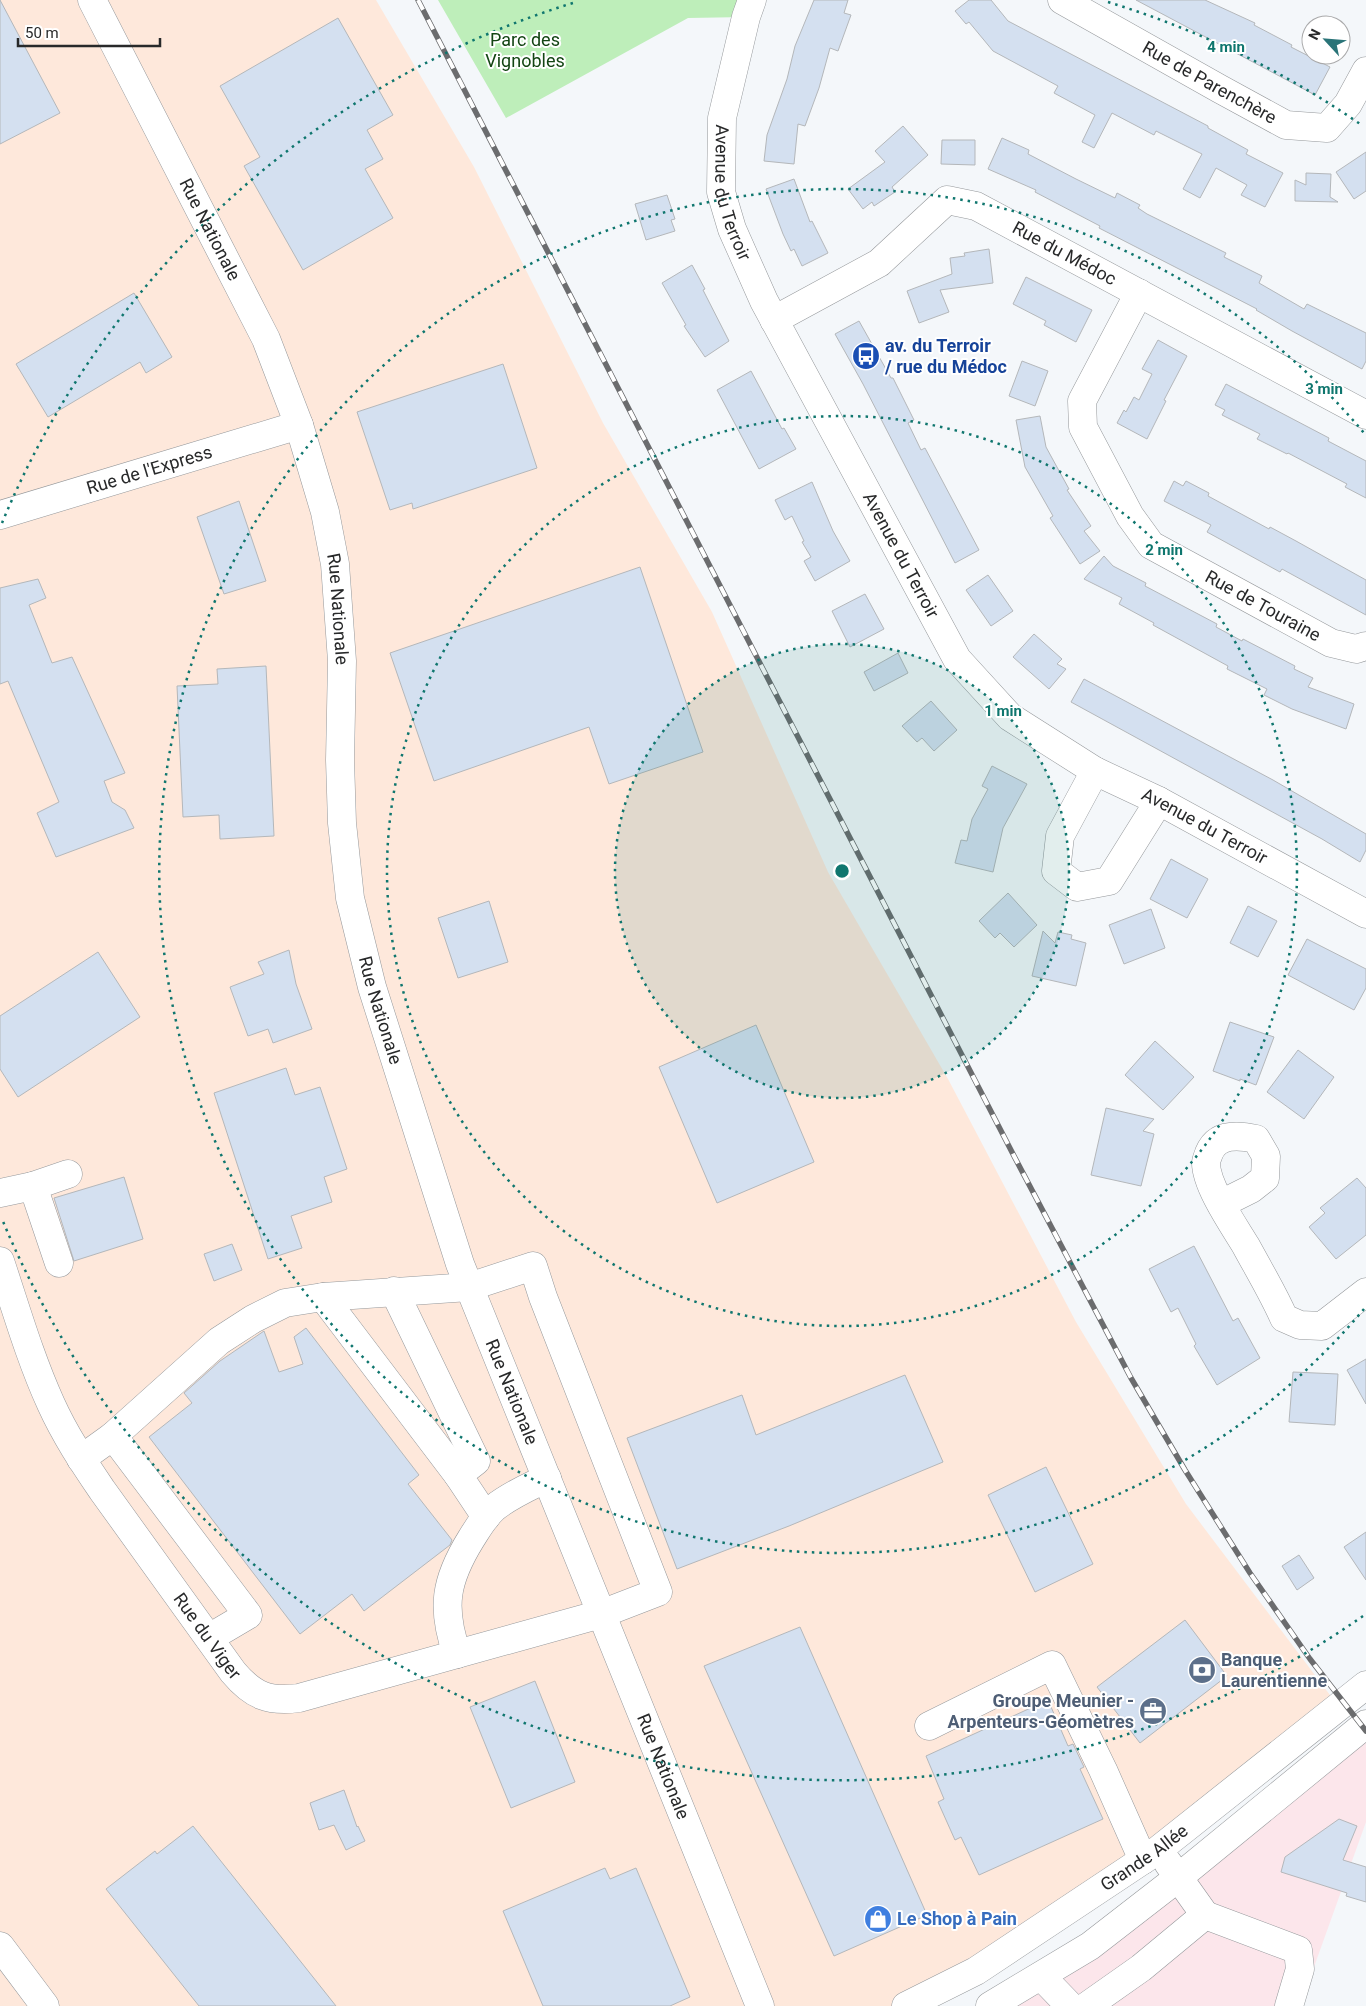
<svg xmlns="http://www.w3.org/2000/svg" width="1366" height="2006" font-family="Roboto,sans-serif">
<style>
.commercial{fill:#fce6eb}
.industrial{fill:#fee8db}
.green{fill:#beeeba}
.building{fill:#d4e0f0;stroke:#b4b7ba}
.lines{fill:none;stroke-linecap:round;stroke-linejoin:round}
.minor-casing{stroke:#95989b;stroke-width:29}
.minor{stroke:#fff;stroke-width:28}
.rail-casing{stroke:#6b6c6e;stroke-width:5.5}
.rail{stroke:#fff;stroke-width:4;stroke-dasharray:11;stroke-linecap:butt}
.ring{fill:none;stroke:#0f766e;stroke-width:2.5;stroke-dasharray:2.5 5}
.labels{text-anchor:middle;stroke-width:4;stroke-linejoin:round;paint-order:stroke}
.park-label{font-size:18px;fill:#134513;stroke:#fff}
.street-label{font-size:18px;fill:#28292a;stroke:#fff}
.transit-label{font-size:18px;font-weight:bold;fill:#164399;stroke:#fff;text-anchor:start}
.service-label{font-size:18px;font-weight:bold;fill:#4e5e75;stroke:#fff;text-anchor:start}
.shop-label{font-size:18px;font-weight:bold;fill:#366cbe;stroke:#fff;text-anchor:start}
.centre{fill:#0f766e;stroke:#fff;stroke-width:2.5}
.ring-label{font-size:15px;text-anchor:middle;font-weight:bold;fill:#0f766e;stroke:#fff;stroke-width:4;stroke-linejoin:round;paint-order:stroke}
</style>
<rect width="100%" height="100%" fill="#f4f7fa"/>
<path class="commercial" d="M1366,1724V1822L1300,2006H990Z"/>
<path class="industrial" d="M0,0H376L474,167L603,423L712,612L828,872L948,1079L1076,1322L1186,1504L1339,1707L1158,1850L906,2006H0Z"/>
<path class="green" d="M438,0H753L746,17L688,18L506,118Z"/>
<g class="building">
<path d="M0,0L60,113L0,144Z"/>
<path d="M814,0H848L844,13L851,15L838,51L830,48L819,88L805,126L798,124L794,164L764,161L767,135L787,79L795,46Z"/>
<path d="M969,0H991L1008,21L1208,126V128L1248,150L1246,154L1283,173L1265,207L1241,195L1247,185L1216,168L1200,198L1183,189L1202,154L1156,131L1154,135L1112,113L1094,148L1082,142L1095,115L1054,93L1058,86L993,51L969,22L966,24L955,11Z"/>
<path d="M1136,0H1205L1255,23L1254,25L1292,45L1291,47L1330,67L1315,95Z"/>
<path d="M338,18L393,115L367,130L383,159L365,169L393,218L303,270L244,166L260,157L220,86Z"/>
<path d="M903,126L928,155L892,187L895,192L874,206L872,202L863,209L848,189L885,162L875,151Z"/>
<path d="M1002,138L1029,150L1028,154L1076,179L1115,198L1117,193L1140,205L1138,208L1147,214L1226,253L1224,257L1262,276L1259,283L1304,309L1307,304L1366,333V361L1362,369L1292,331L1256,310L1257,309L1099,228L1100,226L1035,192L1036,190L988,169Z"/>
<path d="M942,140H975V165L941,164Z"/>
<path d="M1366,152V191L1354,199L1336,172Z"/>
<path d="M1306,173L1331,174L1330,197L1338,202L1295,201V180L1306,185Z"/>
<path d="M794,179L810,222L812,221L828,253L802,266L794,249L791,251L783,234L766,189Z"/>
<path d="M667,195L675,219L671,220L675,231L646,240L635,204Z"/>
<path d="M989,249L993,283L940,290L949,312L919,323L907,291L952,274L950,258L965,256L964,253Z"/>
<path d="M692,265L705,289L703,290L729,341L705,357L684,326L686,325L662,283Z"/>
<path d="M1026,277L1092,310L1076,342L1044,325L1046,321L1013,304Z"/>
<path d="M134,293L172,357L146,373L140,362L48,417L16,364Z"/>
<path d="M859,321L891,378H893L914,420L908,423L921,450L925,448L979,550L955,563L863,384L835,334Z"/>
<path d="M1158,340L1187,356L1164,400L1166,401L1147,439L1117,423L1124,410L1126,412L1134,397L1139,400L1152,374L1142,369Z"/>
<path d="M1022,361L1048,371L1035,406L1009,396Z"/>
<path d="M503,364L537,468L413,509L412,503L390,510L357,412Z"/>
<path d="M751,371L782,429L784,428L796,449L759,469L717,390Z"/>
<path d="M1226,384L1329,438L1328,441L1366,461V498L1345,487L1347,484L1288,453L1287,454L1257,439L1260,434L1222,415L1225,410L1215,405Z"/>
<path d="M1040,416L1046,447L1069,489L1067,490L1091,526L1084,531L1100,551L1080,564L1050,518L1053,516L1025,467L1016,420Z"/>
<path d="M1174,481L1183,486L1186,481L1209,493L1208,496L1269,529L1270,527L1296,541L1366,580V615L1282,569L1280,572L1207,532L1211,525L1164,501Z"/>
<path d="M812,482L833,531L850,561L815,581L804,561L811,557L802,542L804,541L792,516L785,520L775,500Z"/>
<path d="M239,501L266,581L224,594L197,517Z"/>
<path d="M1104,556L1113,566L1146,583L1145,586L1217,624L1216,627L1242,641L1243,639L1295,666L1294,669L1313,678L1308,687L1354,704L1346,729L1292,709L1264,695L1267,689L1227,669L1228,666L1153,625L1154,623L1119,604L1122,598L1084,579Z"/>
<path d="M640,567L703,752L609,784L589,727L434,781L390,653Z"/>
<path d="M988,575L1013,611L991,626L966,590Z"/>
<path d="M38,579L46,598L29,605L52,663L72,657L125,773L104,781L112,802L125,810L134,828L56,857L37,813L59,802L8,681L0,684V588Z"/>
<path d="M865,594L884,629L850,647L832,611Z"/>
<path d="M1034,634L1062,659L1057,664L1066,669L1049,689L1013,657Z"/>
<path d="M898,653L908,673L874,691L864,672Z"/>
<path d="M266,666L274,836L220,839L219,815L183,817L177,686L218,684L217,669Z"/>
<path d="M1084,679L1273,780L1366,834V850L1360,862L1322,839L1071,702Z"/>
<path d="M931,701L957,730L934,751L922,738L917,742L902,726Z"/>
<path d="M992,766L1027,784L1003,828L993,872L955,863L961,840L967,841L972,819L988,789L982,786Z"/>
<path d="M1171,859L1208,879L1187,918L1150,899Z"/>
<path d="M1008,893L1037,925L1014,947L1000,933L995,938L979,921Z"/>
<path d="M489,901L508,962L458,978L438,918Z"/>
<path d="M1248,906L1277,921L1258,957L1230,943Z"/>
<path d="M1151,909L1165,948L1124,964L1109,925Z"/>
<path d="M1043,931L1055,943L1058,932L1072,935L1071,939L1086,943L1076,986L1032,976Z"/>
<path d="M1307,939L1366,969V988L1354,1010L1288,975Z"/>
<path d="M289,950L296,984L312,1029L273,1043L268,1029L248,1036L230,987L264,974L258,962Z"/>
<path d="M98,952L140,1017L18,1097L0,1069V1016Z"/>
<path d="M1230,1022L1274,1037L1256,1085L1240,1079V1081L1213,1071Z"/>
<path d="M756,1025L814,1162L717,1203L659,1067Z"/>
<path d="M1155,1041L1194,1077L1163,1110L1125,1075Z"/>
<path d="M1298,1050L1334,1077L1304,1119L1267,1092Z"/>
<path d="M286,1068L295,1095L320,1087L347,1169L324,1177L332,1202L291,1216L302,1248L268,1259L214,1093Z"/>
<path d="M1106,1108L1154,1119L1143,1131L1154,1134L1141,1186L1091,1175Z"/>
<path d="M124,1177L143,1239L74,1261L54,1198Z"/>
<path d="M1357,1178L1366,1188V1235L1336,1259L1309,1227L1325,1213L1320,1208Z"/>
<path d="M232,1244L242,1270L214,1281L204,1254Z"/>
<path d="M1194,1246L1233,1321L1238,1318L1260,1358L1217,1385L1194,1346L1196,1344L1178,1308L1171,1312L1149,1269Z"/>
<path d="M306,1328L419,1475L408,1484L452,1540L450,1545L364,1611L352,1594L300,1634L149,1437L192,1403L184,1393L220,1361L264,1331L279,1372L303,1364L294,1337Z"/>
<path d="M1366,1359V1404L1347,1370Z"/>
<path d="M1293,1372L1338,1374L1335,1425L1289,1422Z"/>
<path d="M905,1375L943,1462L789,1526L677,1569L627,1438L742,1395L756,1435Z"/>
<path d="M1046,1467L1093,1564L1035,1592L988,1495Z"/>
<path d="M1366,1532V1580L1344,1547Z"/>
<path d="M1299,1555L1314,1578L1297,1590L1282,1566Z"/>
<path d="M1185,1620L1227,1676L1140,1743L1097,1687Z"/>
<path d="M800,1627L927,1915L834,1956L704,1666Z"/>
<path d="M535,1681L575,1782L511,1808L470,1707Z"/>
<path d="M1048,1700L1068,1746L1073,1744L1084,1767L1080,1769L1103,1819L979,1875L961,1837L955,1840L938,1802L944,1799L926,1756Z"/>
<path d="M344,1790L357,1827L358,1826L365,1841L346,1850L334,1825L319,1830L310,1803Z"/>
<path d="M1339,1819L1357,1826L1343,1860L1366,1867V1902L1346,1896L1347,1893L1281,1872L1285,1857Z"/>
<path d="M193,1826L336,2006H199L106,1889L155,1851L157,1854Z"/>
<path d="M605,1868L610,1879L636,1868L690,1997L670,2006H543L503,1911Z"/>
</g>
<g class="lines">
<g class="minor-casing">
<g id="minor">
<path id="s1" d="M92,0L266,339L299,425L325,512L335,564L342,661L340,760L342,823L350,898L372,987L460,1264L760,2006"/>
<path id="s2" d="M752,0L746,17L722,118L721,192L732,229L764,301L957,659L1010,717L1095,771L1159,801L1366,914"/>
<path id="s3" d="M1062,0L1220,89L1286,125L1327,128L1348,104L1366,71"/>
<path id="s4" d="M1139,293L1082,401L1083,427L1130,516L1151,545L1331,643L1356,649L1366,646"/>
<path id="s5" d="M774,320L879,263L947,200L976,206L1366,415"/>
<path id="s6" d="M0,515L299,425"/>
<path d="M1095,771L1060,836L1056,871L1077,887L1109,881L1159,801"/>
<path d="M33,1186L68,1174"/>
<path d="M0,1193L33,1186L59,1263"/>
<path d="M1221,1204L1251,1189L1265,1178L1266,1156L1256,1139C1239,1135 1217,1133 1209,1153C1208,1156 1206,1160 1206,1163C1206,1186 1234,1226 1246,1246C1259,1270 1273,1293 1284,1318L1300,1325L1322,1326L1366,1292"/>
<path id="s7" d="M0,1261C16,1309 30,1358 51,1404C65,1435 83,1462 102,1490L233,1672C253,1696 269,1702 299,1698L601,1614L658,1592L543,1297L533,1266L469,1287L323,1297L285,1303L253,1319L219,1341L113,1436"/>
<path d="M394,1291L476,1461L458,1475L486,1517"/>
<path d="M323,1297L458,1475"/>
<path d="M81,1459L113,1436L248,1615L209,1638"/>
<path d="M457,1654C441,1608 445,1581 471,1539C478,1528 484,1517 494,1508C510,1495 529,1487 547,1478"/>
<path d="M929,1726L1052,1665L1103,1770L1143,1860"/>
<path d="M1205,1915L1298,1950L1300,1969L1289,2006"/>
<path d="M0,1946L45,2006"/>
<path d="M1041,1976L1070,2006"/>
<path id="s8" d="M906,2006L976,1971L1158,1850L1366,1685"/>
<path d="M990,2006L1090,1946L1179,1877L1366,1724"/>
<path d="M1087,2006L1141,1968L1205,1915L1168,1863"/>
</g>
</g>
<use href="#minor" class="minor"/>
<g class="rail-casing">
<path id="rail" d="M418,0L1014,1156L1131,1378L1185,1470L1250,1573L1310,1659L1366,1731"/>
</g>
<use href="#rail" class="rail"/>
</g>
<circle cx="842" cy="871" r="227" fill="#0f766e" fill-opacity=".12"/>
<g class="ring">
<circle cx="842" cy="871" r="227"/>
<circle cx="842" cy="871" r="455"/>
<path d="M1364 1309A682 682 0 1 1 1364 433"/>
<path d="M1363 1616A909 909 0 0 1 2 1219M2 523A909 909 0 0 1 576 2M1108 2A909 909 0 0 1 1363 126"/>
</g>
<defs>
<g id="bus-disc" transform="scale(1.4375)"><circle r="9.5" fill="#1a4fb4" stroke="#fff"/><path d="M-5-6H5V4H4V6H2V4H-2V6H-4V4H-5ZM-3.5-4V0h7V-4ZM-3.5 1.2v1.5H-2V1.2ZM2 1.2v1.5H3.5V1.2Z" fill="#fff"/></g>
<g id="bank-disc" transform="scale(1.4375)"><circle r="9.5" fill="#5c6f8a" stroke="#fff"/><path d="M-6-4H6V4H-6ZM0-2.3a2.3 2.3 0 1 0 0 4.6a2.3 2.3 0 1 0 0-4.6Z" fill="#fff"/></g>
<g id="office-disc" transform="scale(1.4375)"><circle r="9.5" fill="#5c6f8a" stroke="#fff"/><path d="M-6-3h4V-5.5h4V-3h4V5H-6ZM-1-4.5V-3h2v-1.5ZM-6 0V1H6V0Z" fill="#fff"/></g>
<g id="shop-disc" transform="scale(1.4375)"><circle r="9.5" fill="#3f7fe0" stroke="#fff"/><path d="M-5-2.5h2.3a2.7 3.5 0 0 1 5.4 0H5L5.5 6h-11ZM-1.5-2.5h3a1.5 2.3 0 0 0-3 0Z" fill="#fff"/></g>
</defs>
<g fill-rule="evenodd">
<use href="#bus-disc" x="866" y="356"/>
<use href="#bank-disc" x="1202" y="1670"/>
<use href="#office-disc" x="1153" y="1711"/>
<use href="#shop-disc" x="878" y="1919"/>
</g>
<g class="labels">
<g class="park-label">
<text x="525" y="46">Parc des<tspan x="525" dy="21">Vignobles</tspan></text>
</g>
<g class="street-label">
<text dy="6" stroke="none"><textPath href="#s3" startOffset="169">Rue de Parenchère</textPath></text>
<text dy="6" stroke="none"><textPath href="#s2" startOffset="198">Avenue du Terroir</textPath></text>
<text dy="6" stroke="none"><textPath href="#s1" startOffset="258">Rue Nationale</textPath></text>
<text dy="6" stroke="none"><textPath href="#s5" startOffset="342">Rue du Médoc</textPath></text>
<text dy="6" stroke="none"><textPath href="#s6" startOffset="156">Rue de l'Express</textPath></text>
<text dy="6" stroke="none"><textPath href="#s2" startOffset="602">Avenue du Terroir</textPath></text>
<text dy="6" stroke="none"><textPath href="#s4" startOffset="412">Rue de Touraine</textPath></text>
<text dy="6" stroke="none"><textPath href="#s1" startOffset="662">Rue Nationale</textPath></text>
<text dy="6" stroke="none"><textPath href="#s2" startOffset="1022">Avenue du Terroir</textPath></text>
<text dy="6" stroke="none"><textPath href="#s1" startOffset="1068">Rue Nationale</textPath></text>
<text dy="6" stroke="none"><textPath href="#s1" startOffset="1472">Rue Nationale</textPath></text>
<text dy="6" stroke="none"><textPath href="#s7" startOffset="432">Rue du Viger</textPath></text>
<text dy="6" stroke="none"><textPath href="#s1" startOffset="1876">Rue Nationale</textPath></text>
<text dy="6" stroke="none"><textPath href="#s8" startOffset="281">Grande Allée</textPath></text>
</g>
<g class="transit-label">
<text x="885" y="352">av. du Terroir<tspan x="885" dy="21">/ rue du Médoc</tspan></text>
</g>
<g class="service-label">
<text x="1221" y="1666">Banque<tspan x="1221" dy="21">Laurentienne</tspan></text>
<text x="1134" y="1707" text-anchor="end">Groupe Meunier -<tspan x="1134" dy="21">Arpenteurs-Géomètres</tspan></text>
</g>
<g class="shop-label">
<text x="897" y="1925">Le Shop à Pain</text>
</g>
</g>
<circle cx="842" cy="871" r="8" class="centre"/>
<g class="ring-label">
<text x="1226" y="52">4 min</text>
<text x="1324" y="394">3 min</text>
<text x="1164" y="555">2 min</text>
<text x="1003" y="716">1 min</text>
</g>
<g transform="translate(1326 40) rotate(296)"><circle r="24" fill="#ffffff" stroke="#a9a9aa"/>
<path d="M0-4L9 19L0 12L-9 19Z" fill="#2a7478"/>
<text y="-8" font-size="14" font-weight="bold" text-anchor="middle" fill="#28292a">N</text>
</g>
<path d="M18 38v8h142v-8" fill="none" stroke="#28292a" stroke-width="2.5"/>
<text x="25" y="38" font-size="15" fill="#28292a" stroke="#ffffff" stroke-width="4" paint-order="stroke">50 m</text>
</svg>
